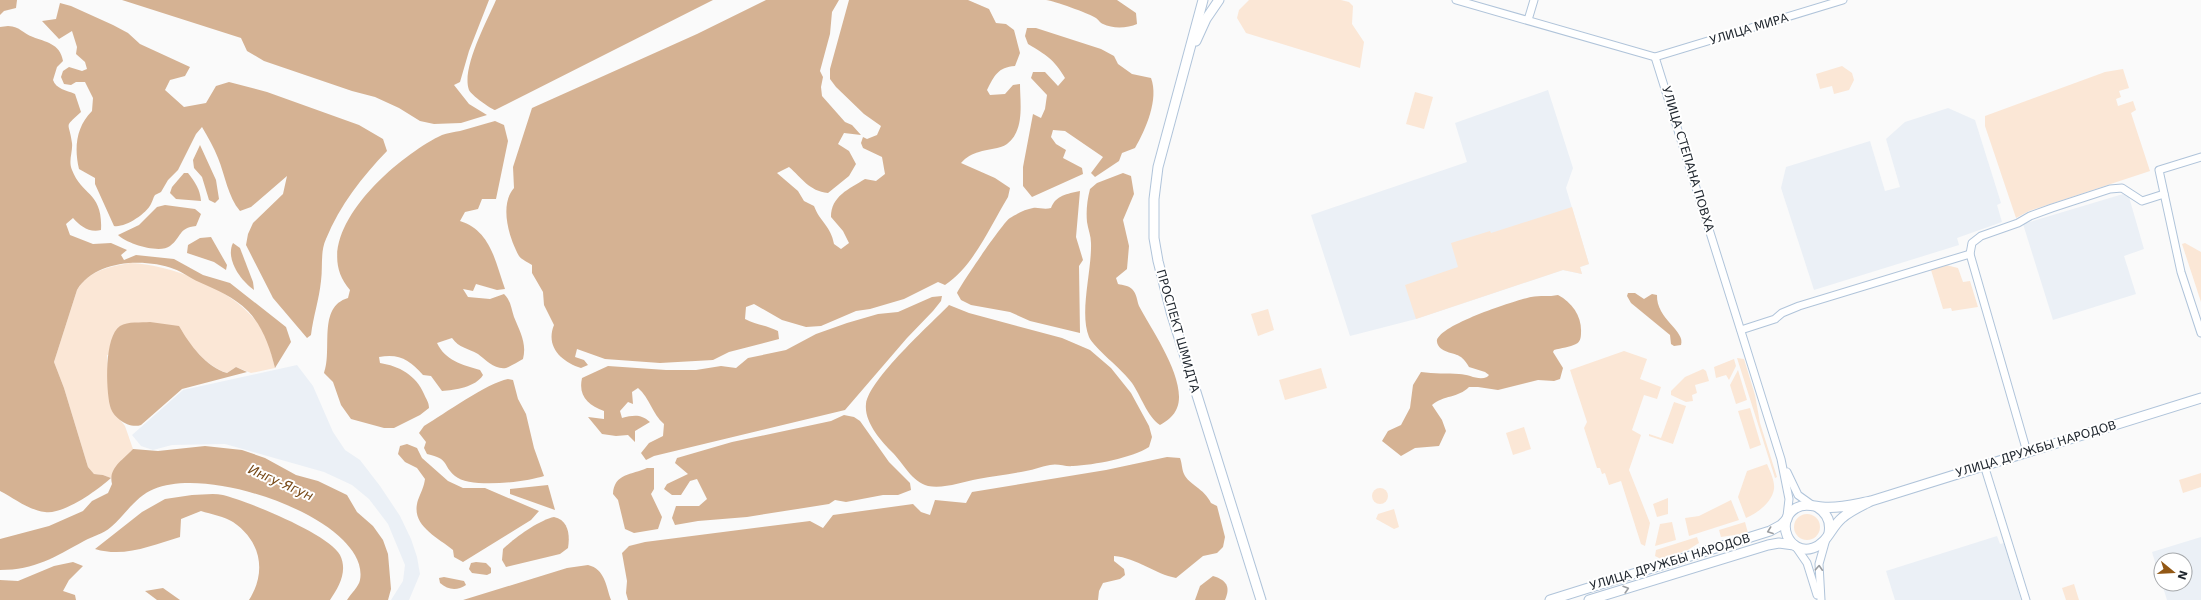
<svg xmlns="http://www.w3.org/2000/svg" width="2201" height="600" font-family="'DejaVu Sans',sans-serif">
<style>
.built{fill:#ebf0f6}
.green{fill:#fbe7d6}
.forest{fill:#d5b293}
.water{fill:#d3b091}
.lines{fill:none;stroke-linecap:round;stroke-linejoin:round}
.minor-casing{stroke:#b0c4da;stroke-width:9}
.major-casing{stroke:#b0c4da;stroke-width:11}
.minor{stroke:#fff;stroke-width:7}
.major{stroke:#fff;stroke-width:9}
.oneway{stroke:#9a9da1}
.labels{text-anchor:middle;stroke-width:4;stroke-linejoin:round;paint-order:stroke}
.street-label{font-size:12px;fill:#1f262e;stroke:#fff}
.water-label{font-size:13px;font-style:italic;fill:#774917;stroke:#fff}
</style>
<rect width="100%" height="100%" fill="#fafafa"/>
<g class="built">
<path d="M1548,90L1573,168L1566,188L1589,264L1580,267L1582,274L1563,270L1416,319L1350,336L1311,215L1467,162L1455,123Z"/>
<path d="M1948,108L1975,120L2001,203L1997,205L2002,222L1957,238L1959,245L1814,290L1781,188L1786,167L1870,141L1885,191L1900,187L1886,139L1905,122Z"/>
<path d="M2123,194L2129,197L2144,249L2124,256L2136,294L2053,320L2023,224Z"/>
<path d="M297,365L313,386L333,432L345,450L360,460L380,486L400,516L411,539L417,557L420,574L409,600H391L403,581L405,565L388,524L369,499L352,485L324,472L225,444L172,445L153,450L141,446L132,435L183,390Z"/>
<path d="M1997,536L2000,544L2004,543L2021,600H1895L1886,571Z"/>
<path d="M2201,537V600H2167L2162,584H2185V560H2161V582L2152,552Z"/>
</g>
<g class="green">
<path d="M1249,0H1341L1349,2L1353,6L1352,24L1364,42L1360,68L1246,33L1237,18L1239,10Z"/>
<path d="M1842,66L1852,73L1854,80L1849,90L1834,94L1832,86L1820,89L1816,74Z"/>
<path d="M2123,69L2129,88L2119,91L2121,97L2116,99L2118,106L2133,101L2136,110L2131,113L2150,171L2029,211L2016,218L1985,126V116L2105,72Z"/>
<path d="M1415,92L1433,97L1424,129L1406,124Z"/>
<path d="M1572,207L1589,264L1580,267L1582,274L1563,270L1416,319L1405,285L1458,267L1451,243L1490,231L1491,233Z"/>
<path d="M2185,243L2201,252V302L2182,244Z"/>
<path d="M130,263C175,265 242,292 264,333C270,343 272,357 275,368L251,373L236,367L227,373C211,368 196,353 186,339L107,355L110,407L125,426L133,449C122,462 117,462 111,478L103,475L94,474L88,467L64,388L54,362L77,290C89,270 109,267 130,263Z"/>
<path d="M1946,265L1958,268L1963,282L1970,281L1978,307L1952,311L1951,308L1943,309L1931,270Z"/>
<path d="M1268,309L1274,330L1258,336L1251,314Z"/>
<path d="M1624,351L1647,359L1640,379L1661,387L1657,399L1644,395L1632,430L1641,435L1629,470L1650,523L1645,546L1641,544L1621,481L1609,485L1605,473L1602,474L1600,468H1597L1584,428L1587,422L1570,370Z"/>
<path d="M1737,358L1744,359L1755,395L1760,423L1777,477L1775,478Z"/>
<path d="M1734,359L1736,366L1729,380L1726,375L1716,378L1714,367Z"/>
<path d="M1321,368L1327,388L1285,400L1279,380Z"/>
<path d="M1703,369L1706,371L1709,381L1695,385L1697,393L1692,395L1693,401L1686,402L1671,395V391L1685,377Z"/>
<path d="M1738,370L1747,400L1736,404L1730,385Z"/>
<path d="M1674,402L1686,406L1673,444L1649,436V434L1661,438Z"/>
<path d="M1750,408L1761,445L1750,449L1738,411Z"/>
<path d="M1524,427L1531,449L1513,455L1506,433Z"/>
<path d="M1767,464C1770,471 1775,481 1774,489C1772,502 1758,513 1746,518L1738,497L1747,471Z"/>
<path d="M2201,473V487L2183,493L2179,480Z"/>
<circle cx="1380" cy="496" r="8"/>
<path d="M1668,498V514L1657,517L1653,504Z"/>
<path d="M1731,500L1739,520L1689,536L1685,518L1699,516Z"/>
<path d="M1394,509L1399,527L1394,529L1376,519L1378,514Z"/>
<circle cx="1807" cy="527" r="13"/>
<path d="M1672,522L1676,540L1655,546L1660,524Z"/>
<path d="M1745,522L1748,533L1721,537L1719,530Z"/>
<path d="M1697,537L1699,543L1686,551L1661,559L1655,556L1656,550Z"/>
<path d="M2074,584L2079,600H2066L2062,588Z"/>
</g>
<g class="forest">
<path d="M0,0H17L16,8L4,11L0,15Z"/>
<path d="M122,0H489L469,51L460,82L454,85L469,104L487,115L461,123L434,124L420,121L399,108L375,97L352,91L264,61L247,51L241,38Z"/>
<path d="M496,0H713L495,110C491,109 471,95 469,90C461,69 487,21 496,0Z"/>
<path d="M766,0H839L832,12L830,34L820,71L823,77L821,87L822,96L845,122L852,125L861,135L844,133L838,144L849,151L856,164L849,176L828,193C809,191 802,178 789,167L777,173L798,191L804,201L814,206C820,222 831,226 834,244L841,249L849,243L843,231L831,217C831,196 849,189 865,179L876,181L885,174L882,157L863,148L861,143L863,137L867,139L877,135L881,126L864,114L836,87L830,79V69L849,0H968L989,9L996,23L1006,24L1014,30L1020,53L1015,66C998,67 994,76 987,90L990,95L1005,94L1013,85L1020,84C1020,103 1025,130 1007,144C1000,149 987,149 979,152C972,154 966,157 961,163L995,178L1010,188L1008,197C991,225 973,267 945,285L938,282L904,299L870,309L856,311L821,326L806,327L782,320L754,304L746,307L745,319C756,325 767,325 778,331L779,339L729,352L713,360L660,363L605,359L577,349L575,357L584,360L588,365L581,368C562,362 545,347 554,325L544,305L543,292L532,273V265C528,262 522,260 519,256C509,238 499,205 514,188L513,167L532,108L697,34Z"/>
<path d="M1046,0H1117L1136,13L1137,24C1128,28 1113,29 1103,24C1100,23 1099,20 1096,18C1088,13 1054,1 1046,0Z"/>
<path d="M60,3L71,6L113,25L128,33L140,44L190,67L185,76L170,80L165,90L184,107L206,103L216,86L229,82L267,92L359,125L383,139L387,151C362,177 340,205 326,239C320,252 323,267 321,281C319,300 313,317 311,335L307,338L273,298L246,245L248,234L253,223L283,194L287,176L251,207L240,211C228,197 225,175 218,158C214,148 208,137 202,127L196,134L178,170L168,180L161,192L155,195C153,198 153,200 151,204C146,214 125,228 114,226L95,184V178L79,169C74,148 76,127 92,111L93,98L85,82H76L71,85L64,84L61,77L63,71L69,67L82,71L87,69L85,62L76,54L77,47L72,31L59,39L42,21L56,19Z"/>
<path d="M8,26C21,27 22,33 33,37C45,42 60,43 63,61L57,67L53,80C56,89 66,90 75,94L81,112C63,129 69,120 72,143C73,152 68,161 72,170C82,196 103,192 101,230C89,233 80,226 73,218L66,224L70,235L93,244L111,243L127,250L121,255L124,260L136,255L174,259L203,275L230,283L286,327L291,342L275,368C270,347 263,327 248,311C234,297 217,290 199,282C190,278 183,272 174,269C144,258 95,260 77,290L54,362L64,388L88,467L94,474L103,475L111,478C98,490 63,515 45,512C28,510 14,498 0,491V27Z"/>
<path d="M1027,28H1036L1101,49L1114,56L1118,64L1132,74L1151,78C1159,99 1146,129 1135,148L1122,153L1119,161L1095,177L1091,173L1103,157L1065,131L1053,130L1051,137L1056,144L1066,150L1063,158L1082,168L1083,174L1032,197L1023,186V167L1033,114L1041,118L1045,109L1047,95L1031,78L1033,72H1045L1058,86L1065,78C1054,59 1046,55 1028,44L1025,36Z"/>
<path d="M495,121L504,125L508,141L496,199H482L478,209L465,212L460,221C491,231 495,261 505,289L497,290L476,284L473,291L463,289L468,297L490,299L504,294C511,301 511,308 514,317C520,332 527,343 523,359C518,362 511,366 506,368C495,370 486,360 478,354C468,348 459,348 452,338L437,343C445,360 462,365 480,370L483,375C476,387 455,390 442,391L431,376L423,375C410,360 399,353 379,357L380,363C399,366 416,375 424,394C426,399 429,402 429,408L420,415L394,428H384L351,419L341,405L333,382L324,373C333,350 317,307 348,298L350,290C303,237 397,156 442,135C447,133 454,132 460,131C472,128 483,124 495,121Z"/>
<path d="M200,145L216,180L219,199L215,203L209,200L202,177L194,168L193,160Z"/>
<path d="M184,173H188C195,182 200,189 201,201L176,199L170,193L172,187Z"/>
<path d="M1123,173L1131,176L1134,194L1123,220L1129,246L1127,269L1116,278L1118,284C1123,285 1129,286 1132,289C1137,294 1137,301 1139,306C1151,329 1188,381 1177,408C1174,416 1167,421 1160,425C1147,416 1141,396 1132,383C1123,370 1093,347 1089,337C1079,313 1092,270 1091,243C1091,236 1088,229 1087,222C1086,211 1087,201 1090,189L1097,183Z"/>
<path d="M1080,191L1076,237L1083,260L1079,266L1080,333L1030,321L1010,312L971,305L961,300L957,293C961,284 1004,221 1010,218C1016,214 1026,209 1033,208C1038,207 1044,210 1051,208C1056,195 1067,194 1080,191Z"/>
<path d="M165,205L195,209L201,214L196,226C178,228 182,237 170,246C160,254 127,244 118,235L139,225L157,207Z"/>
<path d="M211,237L227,265L226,270L214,262L187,253L188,245L200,238Z"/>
<path d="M233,243L240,248L253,282L254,290C241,281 225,259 233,243Z"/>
<path d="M1628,293H1635L1644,299L1652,294L1657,295C1656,319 1686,331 1681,345L1674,346L1671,344L1670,335L1631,303L1627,296Z"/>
<path d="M1558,295C1573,303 1582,317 1581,333C1581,338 1580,342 1576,344C1570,347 1561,348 1554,350L1553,352L1563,368L1560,379L1554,381L1538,380L1498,390L1478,387H1469C1458,398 1444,395 1432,405L1442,420L1446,431L1439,446L1415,448L1401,456L1382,441L1388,431L1401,425L1410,408L1413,385L1421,372C1434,374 1447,373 1459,374C1469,374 1478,381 1487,377L1489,375L1485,372L1469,367C1467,364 1465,360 1461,357C1454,352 1439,353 1437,342C1435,326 1516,300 1531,297C1540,295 1549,297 1558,295Z"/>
<path d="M942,296L941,301L933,311L907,338L845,410L654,456L646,460L641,453L649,443L663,436L664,424C652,414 650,398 638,388L632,392L633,404L628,402L620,411L622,418C634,415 641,414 650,422L635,431V442L628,435L616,436L602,434L588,417L604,419V411C588,405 578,396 582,378L608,366L666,370H696L721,366L736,368L748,358L786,350L816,334L847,323L878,314L898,312L932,297Z"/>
<path d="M949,305L969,313L1062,338L1090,350L1111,368L1131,393L1149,426L1152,437L1149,447C1132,458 1094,465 1073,466C1065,467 1058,463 1050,465C1042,466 1034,470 1026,471C1010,474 994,476 978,479C962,482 944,489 928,486C912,482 903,463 893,453C881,441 864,422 866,404C869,379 931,324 949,305Z"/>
<path d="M150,322L179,326C190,345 206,367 227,373L236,367L247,372L182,389L141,425C129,429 113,418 110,406C106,388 104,337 120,326C128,321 141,323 150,322Z"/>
<path d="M508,379L513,380L518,399L526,414L534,448L544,476C526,482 470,489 455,476C442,465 450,459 427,454L424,448L426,442L419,433L424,426C444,414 487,383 508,379Z"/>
<path d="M844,415L854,417L860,421L889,462L910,483L911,490L898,495H883L846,502L835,500L829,504L747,517L698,521L675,525L672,518L676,506H699L707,499L697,479L690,481L681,495H672L664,489L667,484L688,474L675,463L677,458L732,442L831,421Z"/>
<path d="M407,444L417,448L422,458L448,481L463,488H485L539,511L531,520L463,562L454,557L453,550C436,536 410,525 418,500C421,492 424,487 425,479L417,468L405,462L398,454L400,446Z"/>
<path d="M1167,457L1180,458C1182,463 1182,470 1184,474C1189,485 1204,488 1211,503L1217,506L1225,537L1223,547L1217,553L1203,556L1176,578C1155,574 1137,558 1114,556V561L1124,569L1125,575L1120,579L1103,583L1099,591L1098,600H628L626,593L627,581L622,553L629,546L645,542L810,521L823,528L833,515L913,504L921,512L930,515L935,500L966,503L972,492L1106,470Z"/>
<path d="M647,468H654V489L651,494L662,517L658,529L634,533L625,529L618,500L613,494C614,473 632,475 647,468Z"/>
<path d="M548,485L555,510L510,494V489Z"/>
<path d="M192,495C202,495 213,493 223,495C247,501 329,534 340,555C348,571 339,587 330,600H249C267,572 261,541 233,522C225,517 211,514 201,511L181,519L180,537C152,545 125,558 95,549L142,512L165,499Z"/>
<path d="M554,517C569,520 570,536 568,548L560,554L506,567L502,560L503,549C513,539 539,520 554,517Z"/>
<path d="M73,562L83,566L69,580L63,591L75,595L76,600H0V580L18,581L54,566Z"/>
<path d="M476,562L486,563L491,568V573L487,575L472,573L469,569L471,563Z"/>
<path d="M588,565C605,569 606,586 611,600H463L567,568Z"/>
<path d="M1213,576C1226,580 1231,586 1225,600H1195L1200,586Z"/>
<path d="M444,577L464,581L466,585C457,591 448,590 440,583L439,578Z"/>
<path d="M163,588L180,600H157L145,591Z"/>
</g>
<path class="water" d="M205,446L242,450L265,458L296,475L318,481L347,495L357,512L373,526L383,540L388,554L391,589L388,600H347C350,595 359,586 360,580C363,564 353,550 343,540C307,503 203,469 154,489C136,496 125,515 111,527C103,534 93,536 84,541C55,557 35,570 0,570V539L49,526L83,511L92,501L108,493L112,484C108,468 123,460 133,449L158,451Z"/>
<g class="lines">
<g class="minor-casing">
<g id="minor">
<path d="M1456,0L1655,57L1843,0"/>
<path d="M1528,20L1534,0"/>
<path d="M1655,57L1781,459L1789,499L1787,516"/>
<path d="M2201,157L2159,170L2181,272L2201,333"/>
<path d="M1741,330L1775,319L1782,313L1799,306L1970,254"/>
<path d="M2027,452L1970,254L1972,243L1981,236L2018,223L2030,216L2052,208L2110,189L2122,188L2142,201L2164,194"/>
<path d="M1984,465L2026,600"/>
<path d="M1787,472L1798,495L1812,505"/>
<path d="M1796,547L1807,563L1817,595"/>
<path d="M1821,600L1819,564L1826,539"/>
</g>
</g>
<g class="major-casing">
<g id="major">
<path d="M1203,0L1158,167L1154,199V238L1158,261L1171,312L1261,600"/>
<path d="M1196,41L1206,19L1219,0"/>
<path d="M1871,501C1861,506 1850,511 1842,518C1831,527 1827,544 1813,548C1789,556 1774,521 1796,508C1805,503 1813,506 1822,507C1839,509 1855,504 1871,501L2201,398"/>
<path d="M1817,507C1827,513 1831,522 1829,533"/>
<path d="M1550,600L1770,531L1781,525L1787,519"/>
<path d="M1589,600L1768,545L1779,543L1794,545"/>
</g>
</g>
<use href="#minor" class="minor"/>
<use href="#major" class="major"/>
</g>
<defs><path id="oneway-chevron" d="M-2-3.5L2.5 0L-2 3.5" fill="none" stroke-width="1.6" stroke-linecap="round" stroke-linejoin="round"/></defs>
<g class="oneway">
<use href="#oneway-chevron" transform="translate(1770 531) rotate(160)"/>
<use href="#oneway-chevron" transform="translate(1819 568) rotate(-87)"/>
<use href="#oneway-chevron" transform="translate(1626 589) rotate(-17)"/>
</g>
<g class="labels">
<g class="street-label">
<text transform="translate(1749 29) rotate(-17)" y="4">УЛИЦА МИРА</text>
<text transform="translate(1688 159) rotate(73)" y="4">УЛИЦА СТЕПАНА ПОВХА</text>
<text transform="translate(1178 331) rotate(74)" y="4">ПРОСПЕКТ ШМИДТА</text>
<text transform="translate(2036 449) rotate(-17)" y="4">УЛИЦА ДРУЖБЫ НАРОДОВ</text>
<text transform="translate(1670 562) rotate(-17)" y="4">УЛИЦА ДРУЖБЫ НАРОДОВ</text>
</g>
<g class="water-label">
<text transform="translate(281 482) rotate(24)" y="5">Ингу-Ягун</text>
</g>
</g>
<g transform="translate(2173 572) rotate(108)"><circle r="19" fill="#ffffff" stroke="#a5a8ab"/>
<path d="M0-3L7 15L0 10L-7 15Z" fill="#925815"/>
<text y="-6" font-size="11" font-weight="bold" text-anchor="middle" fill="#1f262e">N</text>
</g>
</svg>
